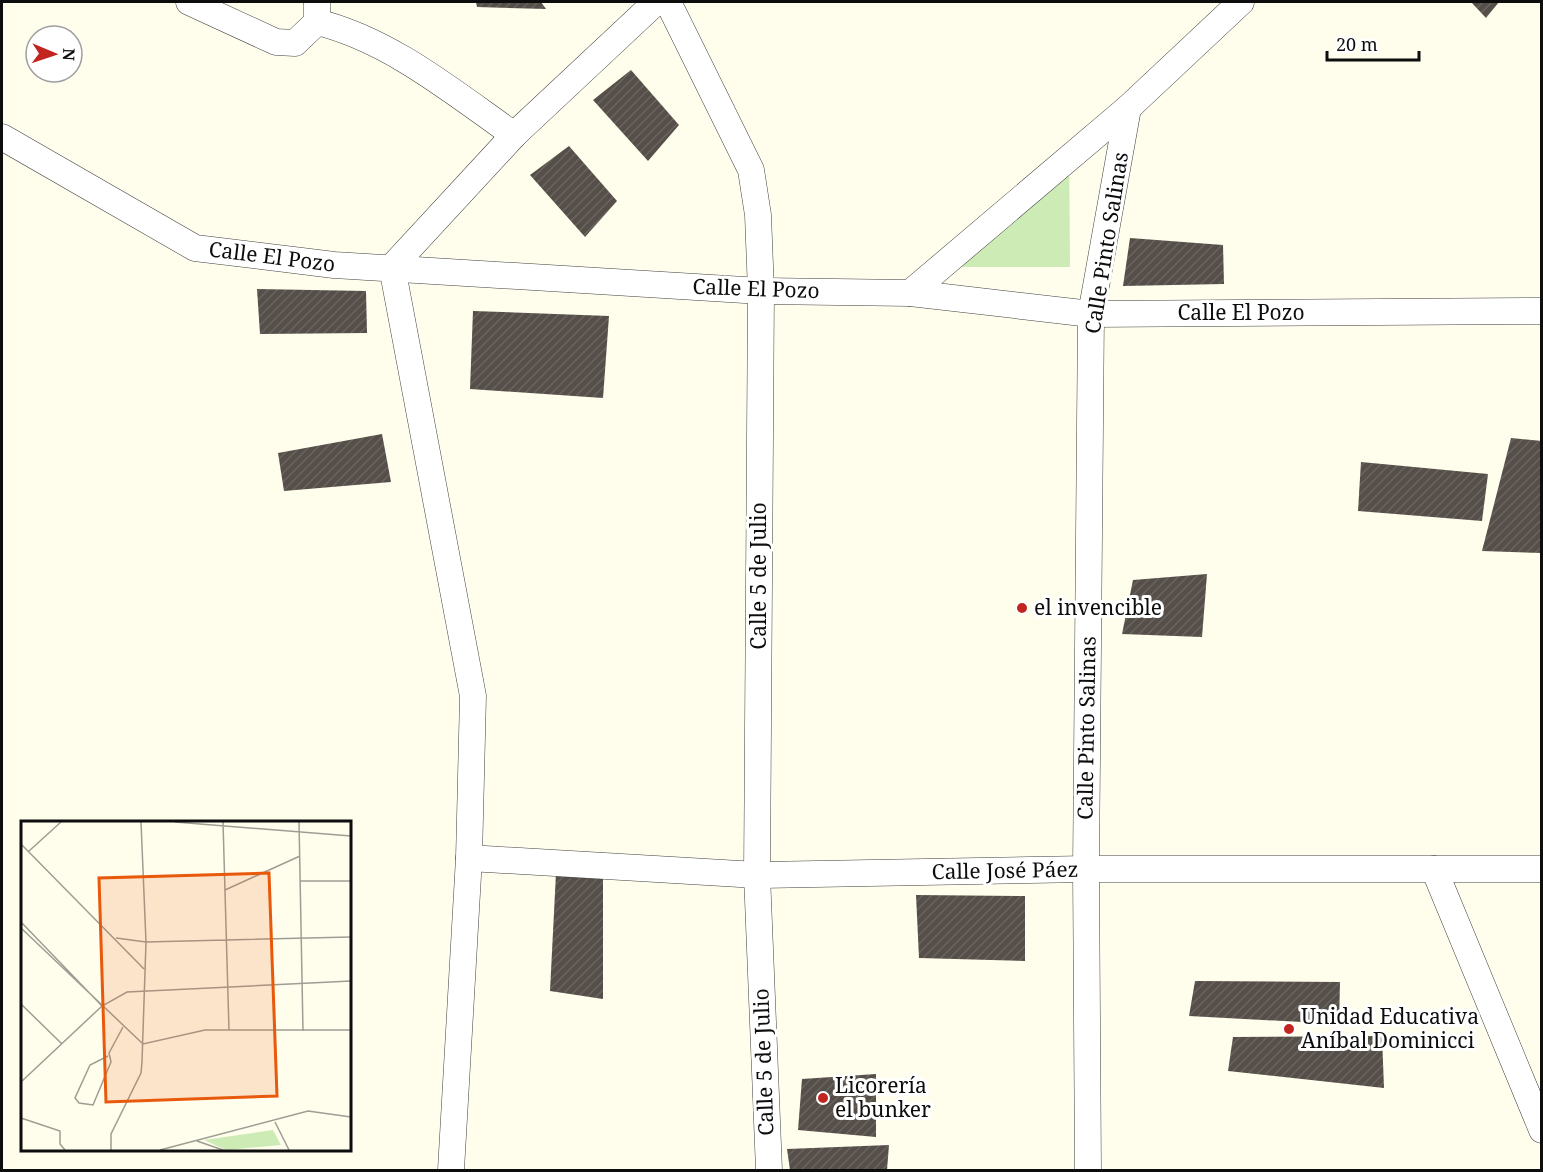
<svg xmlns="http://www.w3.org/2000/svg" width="1543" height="1172" font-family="'Noto Serif',serif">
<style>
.park{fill:#cdebb4}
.building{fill:url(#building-hatch)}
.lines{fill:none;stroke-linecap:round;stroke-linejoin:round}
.street-casing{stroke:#404040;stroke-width:27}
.street{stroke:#fff;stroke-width:26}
.poi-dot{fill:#c2241f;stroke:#fff;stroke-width:2}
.labels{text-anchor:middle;stroke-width:6;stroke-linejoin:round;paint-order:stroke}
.street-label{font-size:21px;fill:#0d0d0d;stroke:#fff}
.poi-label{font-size:21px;fill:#0d0d0d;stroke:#fff;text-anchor:start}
.inset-road{fill:none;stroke:#9e9d93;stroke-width:1.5}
.view{fill:#e8590c;fill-opacity:0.15;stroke:#e8590c;stroke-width:3}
.inset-edge{fill:none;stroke:#0d0d0d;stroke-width:3}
</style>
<defs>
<pattern id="building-hatch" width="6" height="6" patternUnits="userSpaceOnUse" patternTransform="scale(1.5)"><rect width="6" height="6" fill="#564f49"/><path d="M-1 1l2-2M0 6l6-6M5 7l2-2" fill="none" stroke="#69645f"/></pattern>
</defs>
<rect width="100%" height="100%" fill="#fffdec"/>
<path class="park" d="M1069,142L1070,267H945Z"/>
<g class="building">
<path d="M476,2H541L546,9L477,7Z"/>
<path d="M1471,2H1499L1486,18Z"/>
<path d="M631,70L679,125L648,161L593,100Z"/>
<path d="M569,146L617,201L585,237L530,175Z"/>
<path d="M1130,238L1223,245L1224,284L1123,286Z"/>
<path d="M257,289L366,291L367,333L260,334Z"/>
<path d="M473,311L609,316L603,398L470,389Z"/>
<path d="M382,434L391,482L284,491L278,453Z"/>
<path d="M1511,438L1542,441V553L1482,551Z"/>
<path d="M1361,462L1488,474L1482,521L1358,511Z"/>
<path d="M1207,574L1202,637L1122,634L1133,580Z"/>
<path d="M603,871V999L550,991L556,873Z"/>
<path d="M916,895L1025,896V961L919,958Z"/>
<path d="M1195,981L1340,982L1339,1024L1189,1016Z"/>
<path d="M1382,1036L1384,1088L1228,1071L1233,1037Z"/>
<path d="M876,1074V1137L798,1130L802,1079Z"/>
<path d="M889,1145L887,1170H790L787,1149Z"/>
</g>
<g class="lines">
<g class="street-casing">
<g id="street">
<path d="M189,2L276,42L295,43L317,22V2"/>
<path d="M668,2L751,170L758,215L761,291L757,875L769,1170"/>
<path d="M317,22C390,40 453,92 514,135"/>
<path d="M2,137L195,248L334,265L761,291L910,293L1091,314L1542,311"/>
<path d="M910,293L1128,108L1241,2"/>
<path d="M469,858L757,875L1086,869H1542"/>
<path d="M1434,869L1542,1130"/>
<path d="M451,1170L469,858L473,696L392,267L514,135L656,2"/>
<path d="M1088,1170L1086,869L1091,314L1128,108"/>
</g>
</g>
<use href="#street" class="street"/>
</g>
<g class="poi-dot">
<circle cx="1022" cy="608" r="6"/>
<circle cx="1289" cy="1029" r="6"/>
<circle cx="823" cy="1098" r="6"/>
</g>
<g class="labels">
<g class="street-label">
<text transform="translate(1107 243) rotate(-81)" y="7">Calle Pinto Salinas</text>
<text transform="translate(272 257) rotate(7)" y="7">Calle El Pozo</text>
<text transform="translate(756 289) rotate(2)" y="7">Calle El Pozo</text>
<text x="1241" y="320">Calle El Pozo</text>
<text transform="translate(759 576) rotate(-90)" y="7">Calle 5 de Julio</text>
<text transform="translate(1087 728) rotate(-89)" y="7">Calle Pinto Salinas</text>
<text transform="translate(1005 871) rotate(-1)" y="7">Calle José Páez</text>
<text transform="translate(764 1062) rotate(-92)" y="7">Calle 5 de Julio</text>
</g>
<g class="poi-label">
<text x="1034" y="615">el invencible</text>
<text x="1301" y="1024">Unidad Educativa<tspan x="1301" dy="24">Aníbal Dominicci</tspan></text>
<text x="835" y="1093">Licorería<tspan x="835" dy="24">el bunker</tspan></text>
</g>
</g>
<g transform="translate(21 821)">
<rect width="330" height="330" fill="#fffdec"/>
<path d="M252,309L260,324L205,329L183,319Z" fill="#cdebb4"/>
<path class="inset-road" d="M154,1L330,15M202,1L208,209M278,1L282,210M0,23L123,148M8,30L40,1M279,60H330M204,69L279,35M0,101L81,185M0,107L122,223L184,209H330M95,117L125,121L330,116M0,183L41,223M87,235L69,244L54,277L58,282L72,284L90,241L88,232L102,206M0,261L81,185L106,171L330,160M0,297L39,310V323L44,329M254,301L268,329M176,320L202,329M90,329V313L120,252L121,241L125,121L120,1M139,329L287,290L330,296"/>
<path class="view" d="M248,52L256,275L85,281L78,57Z"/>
<rect width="330" height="330" class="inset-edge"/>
</g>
<rect width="1543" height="1172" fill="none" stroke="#0d0d0d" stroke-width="6"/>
<g transform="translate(54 54) rotate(92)"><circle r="28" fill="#ffffff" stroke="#9e9e9e" stroke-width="1.5"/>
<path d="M0-4.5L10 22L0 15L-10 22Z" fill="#c2241f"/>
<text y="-9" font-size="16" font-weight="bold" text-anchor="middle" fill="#0d0d0d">N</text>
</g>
<path d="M1327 51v9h92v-9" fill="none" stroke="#0d0d0d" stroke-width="3"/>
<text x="1336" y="51" font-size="18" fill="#0d0d0d" stroke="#ffffff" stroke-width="4.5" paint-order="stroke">20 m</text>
</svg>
